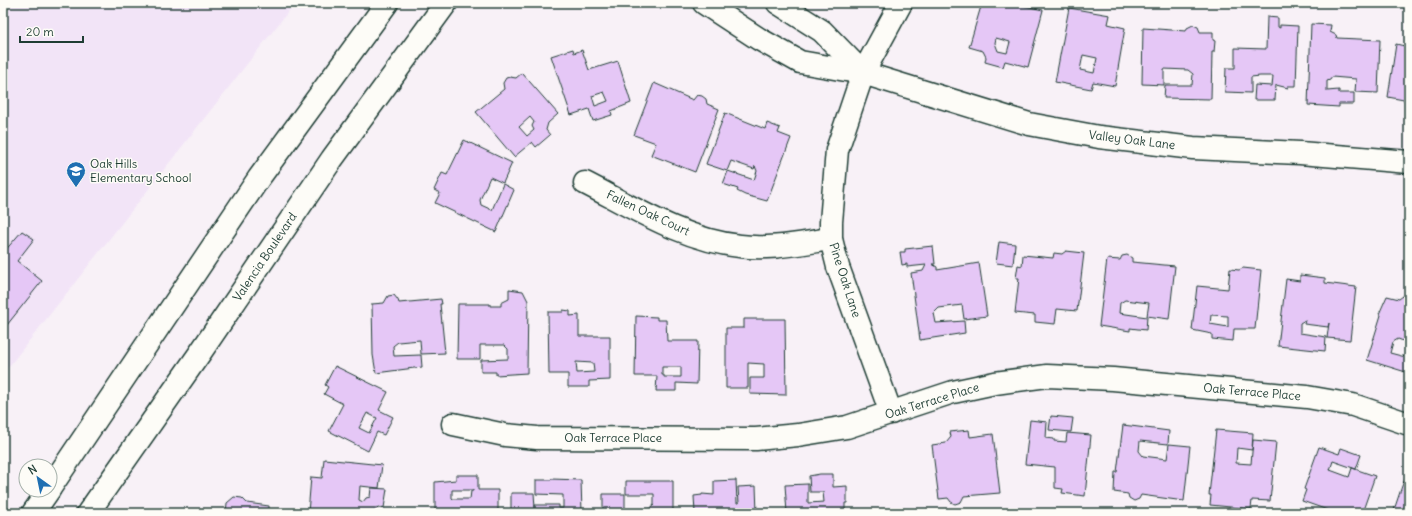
<svg xmlns="http://www.w3.org/2000/svg" width="1412" height="516" font-family="Delius,sans-serif">
<style>
.built{fill:#f2e4f7}
.building{fill:#e5c7f6;stroke:#1f3d34;fill-rule:evenodd}
.lines{fill:none;stroke-linecap:round;stroke-linejoin:round}
.minor-casing{stroke:#1f3d34;stroke-width:25}
.minor{stroke:#fdfcf7;stroke-width:22}
.labels{text-anchor:middle;stroke-width:3;stroke-linejoin:round;paint-order:stroke}
.street-label{font-size:12px;fill:#1f3d34;stroke:#fdfcf7}
.poi-label{font-size:12px;fill:#1f3d34;stroke:#fdfcf7;text-anchor:start}
</style>
<rect width="100%" height="100%" fill="#f8f1f7"/>
<filter id="ink" filterUnits="userSpaceOnUse"><feTurbulence type="fractalNoise" baseFrequency=".025" numOctaves="2"/><feDisplacementMap in="SourceGraphic" scale="8" xChannelSelector="R" yChannelSelector="G"/><feConvolveMatrix kernelMatrix="1 2 1 2 8 2 1 2 1" color-interpolation-filters="sRGB"/></filter>
<g filter="url(#ink)">
<path class="built" d="M3,3H295L3,374Z"/>
<g class="building">
<path d="M982,3H1026L1025,6L1043,10L1028,67L1005,61L1003,67L985,62L986,57L983,51L969,47ZM996,38L1010,42L1007,53L998,51L995,43Z"/>
<path d="M1069,8L1110,15L1108,24L1125,28L1115,86L1093,82L1091,89L1055,82ZM1083,55L1097,58L1094,73L1080,70Z"/>
<path d="M1267,17L1278,18V27L1280,28V25L1298,26L1296,86H1288V88L1276,85L1275,100H1254L1255,85L1272,86L1273,76H1260L1251,77V93L1225,92L1226,68H1235V48L1266,49Z"/>
<path d="M1311,24L1331,25L1330,32L1336,35L1337,38L1380,40L1378,93L1355,92L1356,79L1332,77L1330,80L1327,81V91L1339,90V93H1354V104H1339V107L1308,105Z"/>
<path d="M1193,25L1198,27L1200,32H1213V40L1215,41L1214,52H1212L1211,99L1164,98L1165,85H1192L1193,74L1188,70L1164,69V85L1142,84L1143,28L1186,31L1187,28Z"/>
<path d="M1396,44L1409,47V101L1388,97Z"/>
<path d="M573,49L574,53L582,50L589,70L618,61L631,103L611,111L612,115L593,121L589,109L571,115L551,56ZM604,92L608,101L595,106L592,96Z"/>
<path d="M522,73L558,114L548,123L546,130L550,135L536,147L532,142L514,157L476,112L504,89L503,83L506,78L510,77L516,78ZM530,117L534,122L532,126L534,130L527,136L519,127Z"/>
<path d="M654,83L693,100L697,95L702,96L706,99L707,104L719,109L695,172L651,155L656,143L634,135Z"/>
<path d="M725,113L765,129L767,123L780,128L778,133L791,138L767,201L745,195L737,191L738,189L723,184L728,171L754,180L757,171L755,166L754,169L731,161L727,171L706,164Z"/>
<path d="M464,140L512,163L503,183L490,177L480,200L481,205L492,210L503,184L514,190L496,232L435,203L440,193L434,190L442,173L447,175Z"/>
<path d="M22,231L34,239L17,261L42,281L3,330V253Z"/>
<path d="M999,242L1015,244L1013,265L996,263Z"/>
<path d="M933,246L935,264H932L937,267V270L979,263L987,316L964,319L962,305L939,308L934,313L936,323L964,321L965,333L920,340L911,273L923,271L926,265L907,267V264L902,265L900,252H905V249Z"/>
<path d="M1066,251L1084,253L1077,311L1057,309L1055,324L1035,322V315L1015,313L1019,278H1016L1018,265L1022,266L1023,255L1053,258L1054,253L1062,254Z"/>
<path d="M1127,255L1132,258V262L1175,266L1169,319L1147,316L1149,303L1125,300L1120,303L1119,313L1147,317L1146,330L1130,328V331L1099,326L1107,259L1120,260L1122,256Z"/>
<path d="M1243,268L1261,270L1255,329H1234L1233,341L1212,339V334L1192,330L1197,286L1228,289L1230,269L1239,270ZM1211,315L1228,316V327L1210,324Z"/>
<path d="M1300,275L1325,278V283L1356,287L1350,340L1327,338L1329,323L1328,327L1304,324L1305,320L1300,323V333L1326,337L1325,351L1278,346L1286,279L1300,281Z"/>
<path d="M509,289L523,291L528,301L527,373L496,375V372H481V360L508,359V349L504,345H480V359H457L458,304H490V306H501V303L509,299Z"/>
<path d="M394,295L398,300L399,303L441,299L442,304H440L445,353L421,354L420,340L398,342L393,346L394,356L421,355L422,367L376,373L373,355L372,304L384,303L388,296Z"/>
<path d="M1387,296L1399,299L1403,296H1409V343L1398,339L1393,342L1390,353L1409,358V373L1367,360L1381,315L1379,314Z"/>
<path d="M563,310L570,311V316L579,315V336H610V380L589,381V387H568V374H549L548,312H563ZM576,362L593,363L594,372L577,373Z"/>
<path d="M636,316L657,317V320H666L667,341H698L697,384L676,383V391H656L657,376H635ZM662,367H681V377H664V375H662Z"/>
<path d="M744,319H785L786,395L750,394V378H764V364L748,363V388H726V328H744Z"/>
<path d="M335,366L388,392L379,410L393,417L384,435L377,432L368,451L329,431L343,404L324,394L328,387L325,385ZM367,413L377,418L369,433L359,428Z"/>
<path d="M1051,416L1073,418L1071,432L1049,430Z"/>
<path d="M1030,420L1047,422L1046,438L1054,439V441L1066,442L1067,433L1091,435L1085,496L1062,493L1063,489L1055,488V467L1025,464Z"/>
<path d="M1123,425L1169,431L1168,444L1140,441L1139,451L1143,456L1167,459L1169,444L1190,446L1184,501L1141,495L1139,499L1134,501L1129,498L1128,494L1114,492L1115,472H1117Z"/>
<path d="M969,430L970,437L993,434L1000,493L964,496L961,502L955,504L951,502L948,498L939,499L932,445L946,443L951,437L950,432Z"/>
<path d="M1216,430L1253,433L1252,450L1237,448L1236,463L1251,464L1253,440L1276,442L1270,501L1252,500L1251,509L1210,505L1211,495H1209Z"/>
<path d="M1319,447L1339,454L1341,448L1361,455L1356,469L1333,461L1330,470L1349,477L1352,468L1375,476L1362,513H1336L1302,501L1306,490L1304,489Z"/>
<path d="M324,459L382,465L379,488L360,486L359,500L363,502L366,498L370,497L371,488L387,489L384,508L378,507L373,513H308L311,477L322,478Z"/>
<path d="M1408,473L1409,513H1393L1402,486Z"/>
<path d="M820,474H833V487L847,486V503H845V513H787L785,485L808,484V503L824,502L823,492H810L809,476Z"/>
<path d="M456,475H478V490H498V513H435V482L456,480ZM452,490H473V491H471L470,499H453L452,498Z"/>
<path d="M551,479L581,480L582,513H511V493H534L535,508V505H559V508H563V495L536,494V480H551Z"/>
<path d="M736,480L737,503H739L738,487L756,486L757,513H695L694,496L702,495V494L714,495V481Z"/>
<path d="M626,481H673V513H603V494H625V510H648L654,505V494H626Z"/>
<path d="M234,497L242,498L247,503L269,506V513H226L227,503Z"/>
</g>
<g class="lines">
<g class="minor-casing">
<g id="minor">
<path d="M704,3L759,39L800,62L863,73L1029,124L1099,137L1193,148L1300,153L1409,162"/>
<path d="M778,3L822,31L863,73"/>
<path d="M585,183C634,208 684,240 740,246C770,250 801,243 831,239"/>
<path d="M891,413L838,267L831,239V222L837,150L863,73L901,3"/>
<path d="M453,424L505,435L537,438L756,439L798,435L847,427L953,392L995,383L1047,376L1113,379L1307,397L1353,405L1409,424"/>
<path d="M50,488L259,178L387,3"/>
<path d="M33,513L49,490"/>
<path d="M88,513L200,353L332,159L446,3"/>
</g>
</g>
<use href="#minor" class="minor"/>
</g>
</g>
<defs>
<g id="school-pin" transform="scale(1)"><path d="M0 17L-7.5 6A9.5 9.5 0 1 1 7.5 6Z" fill="#1f6fb2" stroke="#fdfcf7"/><path d="M0-5L7-2L0 1L-7-2ZM-4 1L0 2.5L4 1V4Q0 6-4 4Z" fill="#fff"/></g>
</defs>
<g fill-rule="evenodd">
<use href="#school-pin" x="76" y="171"/>
</g>
<g class="labels">
<g class="street-label">
<text transform="translate(1132 140) rotate(7)" y="4">Valley Oak Lane</text>
<text transform="translate(648 213) rotate(25)" y="4">Fallen Oak Court</text>
<text transform="translate(265 257) rotate(-56)" y="4">Valencia Boulevard</text>
<text transform="translate(845 280) rotate(72)" y="4">Pine Oak Lane</text>
<text transform="translate(1252 392) rotate(5)" y="4">Oak Terrace Place</text>
<text transform="translate(932 401) rotate(-17)" y="4">Oak Terrace Place</text>
<text x="613" y="442">Oak Terrace Place</text>
</g>
<g class="poi-label">
<text x="90" y="168">Oak Hills<tspan x="90" dy="14">Elementary School</tspan></text>
</g>
</g>
<rect width="1412" height="516" fill="none" stroke="#fdfcf7" stroke-width="16"/>
<rect x="8" y="8" width="1396" height="500" fill="none" stroke="#1f3d34" stroke-width="1.5" filter="url(#ink)"/>
<g transform="translate(38 478) rotate(327)"><circle r="19" fill="#fdfcf7" stroke="#a4b0a9"/>
<path d="M0-3L7 15L0 10L-7 15Z" fill="#1f6fb2"/>
<text y="-6" font-size="11" font-weight="bold" text-anchor="middle" fill="#1f3d34">N</text>
</g>
<path d="M20 36v6h63v-6" fill="none" stroke="#1f3d34" stroke-width="2"/>
<text x="26" y="36" font-size="12" fill="#1f3d34" stroke="#fdfcf7" stroke-width="3" paint-order="stroke">20 m</text>
</svg>
